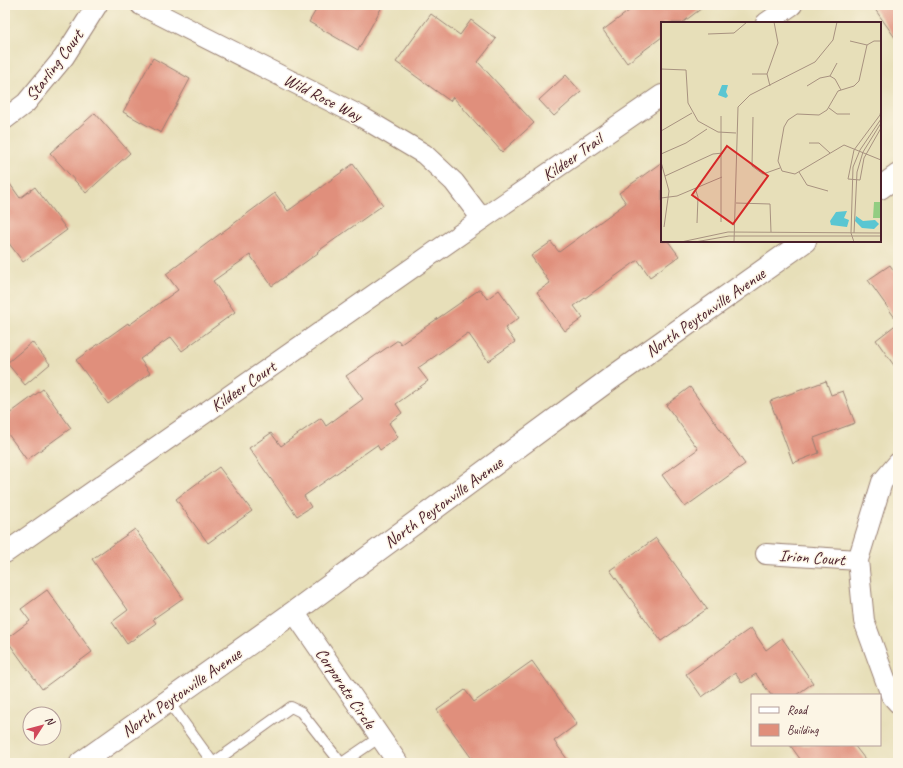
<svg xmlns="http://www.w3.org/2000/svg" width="903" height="768" font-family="Caveat,sans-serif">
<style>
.building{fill:#e08f7b}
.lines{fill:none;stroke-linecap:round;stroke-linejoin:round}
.service-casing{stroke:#987f72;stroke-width:12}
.minor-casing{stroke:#987f72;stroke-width:22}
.tertiary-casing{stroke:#987f72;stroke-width:24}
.service{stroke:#fff;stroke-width:10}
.minor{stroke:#fff;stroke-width:20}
.tertiary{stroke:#fff;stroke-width:22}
.labels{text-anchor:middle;stroke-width:3;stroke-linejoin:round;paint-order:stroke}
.street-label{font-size:17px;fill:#4a1f2b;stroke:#fcf5e5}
.inset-road{fill:none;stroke:#a89280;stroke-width:1}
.view{fill:#d62828;fill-opacity:0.15;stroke:#d62828;stroke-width:2}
.inset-edge{fill:none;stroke:#4a1f2b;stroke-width:2}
</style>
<rect width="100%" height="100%" fill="#fcf5e5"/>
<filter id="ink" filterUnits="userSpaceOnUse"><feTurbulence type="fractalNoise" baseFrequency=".025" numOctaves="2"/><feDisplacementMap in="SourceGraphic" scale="8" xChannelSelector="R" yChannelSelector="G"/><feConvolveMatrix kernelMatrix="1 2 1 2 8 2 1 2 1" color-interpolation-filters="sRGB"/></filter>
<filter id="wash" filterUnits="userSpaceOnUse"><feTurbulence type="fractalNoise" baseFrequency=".012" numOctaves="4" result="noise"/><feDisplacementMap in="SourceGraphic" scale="16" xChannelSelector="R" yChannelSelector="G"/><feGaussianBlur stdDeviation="0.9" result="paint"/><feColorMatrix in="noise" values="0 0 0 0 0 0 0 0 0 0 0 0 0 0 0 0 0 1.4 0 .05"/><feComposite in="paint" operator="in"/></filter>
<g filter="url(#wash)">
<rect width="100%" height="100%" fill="#e7dfb9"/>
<g id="blocks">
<g class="building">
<path d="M319,5H383L358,50L309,22Z"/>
<path d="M637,5H706L682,23H662V37L627,63L603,30Z"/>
<path d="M872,5H898V42Z"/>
<path d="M431,14L460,35L471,20L496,39L478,62L534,123L502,152L453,97L450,101L396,62Z"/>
<path d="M153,58L190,79L161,133L123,112Z"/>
<path d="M566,75L581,92L554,116L539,100Z"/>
<path d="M95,113L130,153L86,193L50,153Z"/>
<path d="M662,162V241H668L679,256L650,277L638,260L574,306L583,318L565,331L537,292L550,283L531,256L551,242L559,252L626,203L619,193Z"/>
<path d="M353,164L383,205L317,252L318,253L272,286L250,255L213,281L235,312L182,351L171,337L140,359L150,373L108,404L76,360L128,323L129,325L178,290L166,274L275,193L288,211Z"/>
<path d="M5,177L20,198L35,187L67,230L23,262L5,238Z"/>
<path d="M890,265L898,277V322L868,280Z"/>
<path d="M480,289L487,299L499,290L519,318L505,328L515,342L488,361L468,333L418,368L428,381L396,404L402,413L389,423L398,437L380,450L377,445L304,496L311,507L297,516L249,448L271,433L281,446L321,418L326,426L363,399L346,376L398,340L401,344Z"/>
<path d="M898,323V371L876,340Z"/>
<path d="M32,342L50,364L25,385L7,363Z"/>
<path d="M826,381L831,395L843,391L855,423L814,438L819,453L793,463L770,401Z"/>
<path d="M690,387L745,464L685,507L662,475L698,449L666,405Z"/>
<path d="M43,389L71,428L27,460L5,430V417Z"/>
<path d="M219,467L252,511L208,543L176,499Z"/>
<path d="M135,529L183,598L153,619L156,623L127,644L112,622L128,610L92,559Z"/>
<path d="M656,538L707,609L661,641L610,570Z"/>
<path d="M47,590L92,652L42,689L6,639L30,621L21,609Z"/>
<path d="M751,628L766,650L782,638L813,683L796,695H771L756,674L742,683L735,673L702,697L686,674Z"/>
<path d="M532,661L577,724L554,741L570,763H475L437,710L465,690L474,702Z"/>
<path d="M790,745H854L868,763H803Z"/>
</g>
</g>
</g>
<g filter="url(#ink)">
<use href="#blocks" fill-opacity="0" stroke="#987f72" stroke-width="1"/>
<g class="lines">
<g class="service-casing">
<g id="service">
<path d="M168,701L213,763"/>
<path d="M213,763L291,707L301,712L341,763"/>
<path d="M342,763L380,737"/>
</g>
</g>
<g class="minor-casing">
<g id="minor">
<path d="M141,5L360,116L424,154L454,182L482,219"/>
<path d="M766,23L792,5"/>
<path d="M5,119L26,103L64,57L97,5"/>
<path d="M898,463L882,482L858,560L864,621L891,695L898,703"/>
<path d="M5,553L482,219L662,95"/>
<path d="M766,554L858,560"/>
<path d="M294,612L398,763"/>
</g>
</g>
<g class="tertiary-casing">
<g id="tertiary">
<path d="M880,188L898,175"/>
<path d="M81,763L294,612L610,379L805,241"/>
</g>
</g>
<use href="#service" class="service"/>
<use href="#minor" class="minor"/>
<use href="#tertiary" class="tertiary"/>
</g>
</g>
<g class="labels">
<g class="street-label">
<text transform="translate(54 65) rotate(-53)" y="6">Starling Court</text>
<text transform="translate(323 97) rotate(27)" y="6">Wild Rose Way</text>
<text transform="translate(572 157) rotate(-35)" y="6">Kildeer Trail</text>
<text transform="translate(705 312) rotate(-35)" y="6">North Peytonville Avenue</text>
<text transform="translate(243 386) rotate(-35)" y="6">Kildeer Court</text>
<text transform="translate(443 502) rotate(-36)" y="6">North Peytonville Avenue</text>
<text transform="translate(812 557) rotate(4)" y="6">Irion Court</text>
<text transform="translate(346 688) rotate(56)" y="6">Corporate Circle</text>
<text transform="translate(181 692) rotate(-35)" y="6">North Peytonville Avenue</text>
</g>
</g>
<g transform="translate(661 22)">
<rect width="220" height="220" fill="#e7dfb9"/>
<path d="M213,180H219V196H212Z" fill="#92cd82"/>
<path d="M61,63H67L65,70L67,74L65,76L57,73ZM186,189L183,196L188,198L186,205L170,203L169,199L175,190ZM195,194L202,199L214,198L218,202L213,207L201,206L194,199Z" fill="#5ac6d2"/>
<path class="inset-road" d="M47,12L73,11L86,0M189,19L206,23M220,19H213L206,23L198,59L193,64L177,69L166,88L158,93L136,92L127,98L123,105L117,139L121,149L134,152L183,123L220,138M0,47L25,48L27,81L37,99L57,110L75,111M91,52H106M169,54L176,41M109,64L106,52L117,21L113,0M146,64L159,56L169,54L174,57L180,68M168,86L176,92H189M220,88L219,93L193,128L187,157L199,158L203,136L220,106M60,94V200M92,95L91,144L102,152L119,146M0,109L31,91M148,121H158L169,131M0,132L25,121L46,107M0,140L8,169L3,205M138,150L146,163L167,169M4,154L52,132L62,131M34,166L37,175L36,201M0,176L16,174L61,155M75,181L109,182L110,210M193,211L196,150L202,130L220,101M20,220L67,210L220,211M34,220L68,214H220M73,220L77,85L89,73L154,40L172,18L176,0M193,220L190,211L192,145L199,128L220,97"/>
<path class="view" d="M66,124L107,154L72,202L31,173Z"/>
<rect width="220" height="220" class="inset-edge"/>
</g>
<rect width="903" height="768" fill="none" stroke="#fcf5e5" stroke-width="20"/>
<rect x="751" y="694" width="130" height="52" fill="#fcf5e5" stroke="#b59f9b"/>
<rect x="759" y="707" width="20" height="6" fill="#ffffff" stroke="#b59f9b"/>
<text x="787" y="714" font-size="12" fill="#4a1f2b">Road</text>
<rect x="759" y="724" width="20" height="12" fill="#e08f7b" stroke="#b59f9b"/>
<text x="787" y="734" font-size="12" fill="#4a1f2b">Building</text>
<g transform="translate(42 726) rotate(54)"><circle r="19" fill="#fcf5e5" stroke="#b59f9b"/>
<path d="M0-3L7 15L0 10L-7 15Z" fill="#d1495b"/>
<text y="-6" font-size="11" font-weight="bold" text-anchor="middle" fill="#4a1f2b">N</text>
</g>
</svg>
